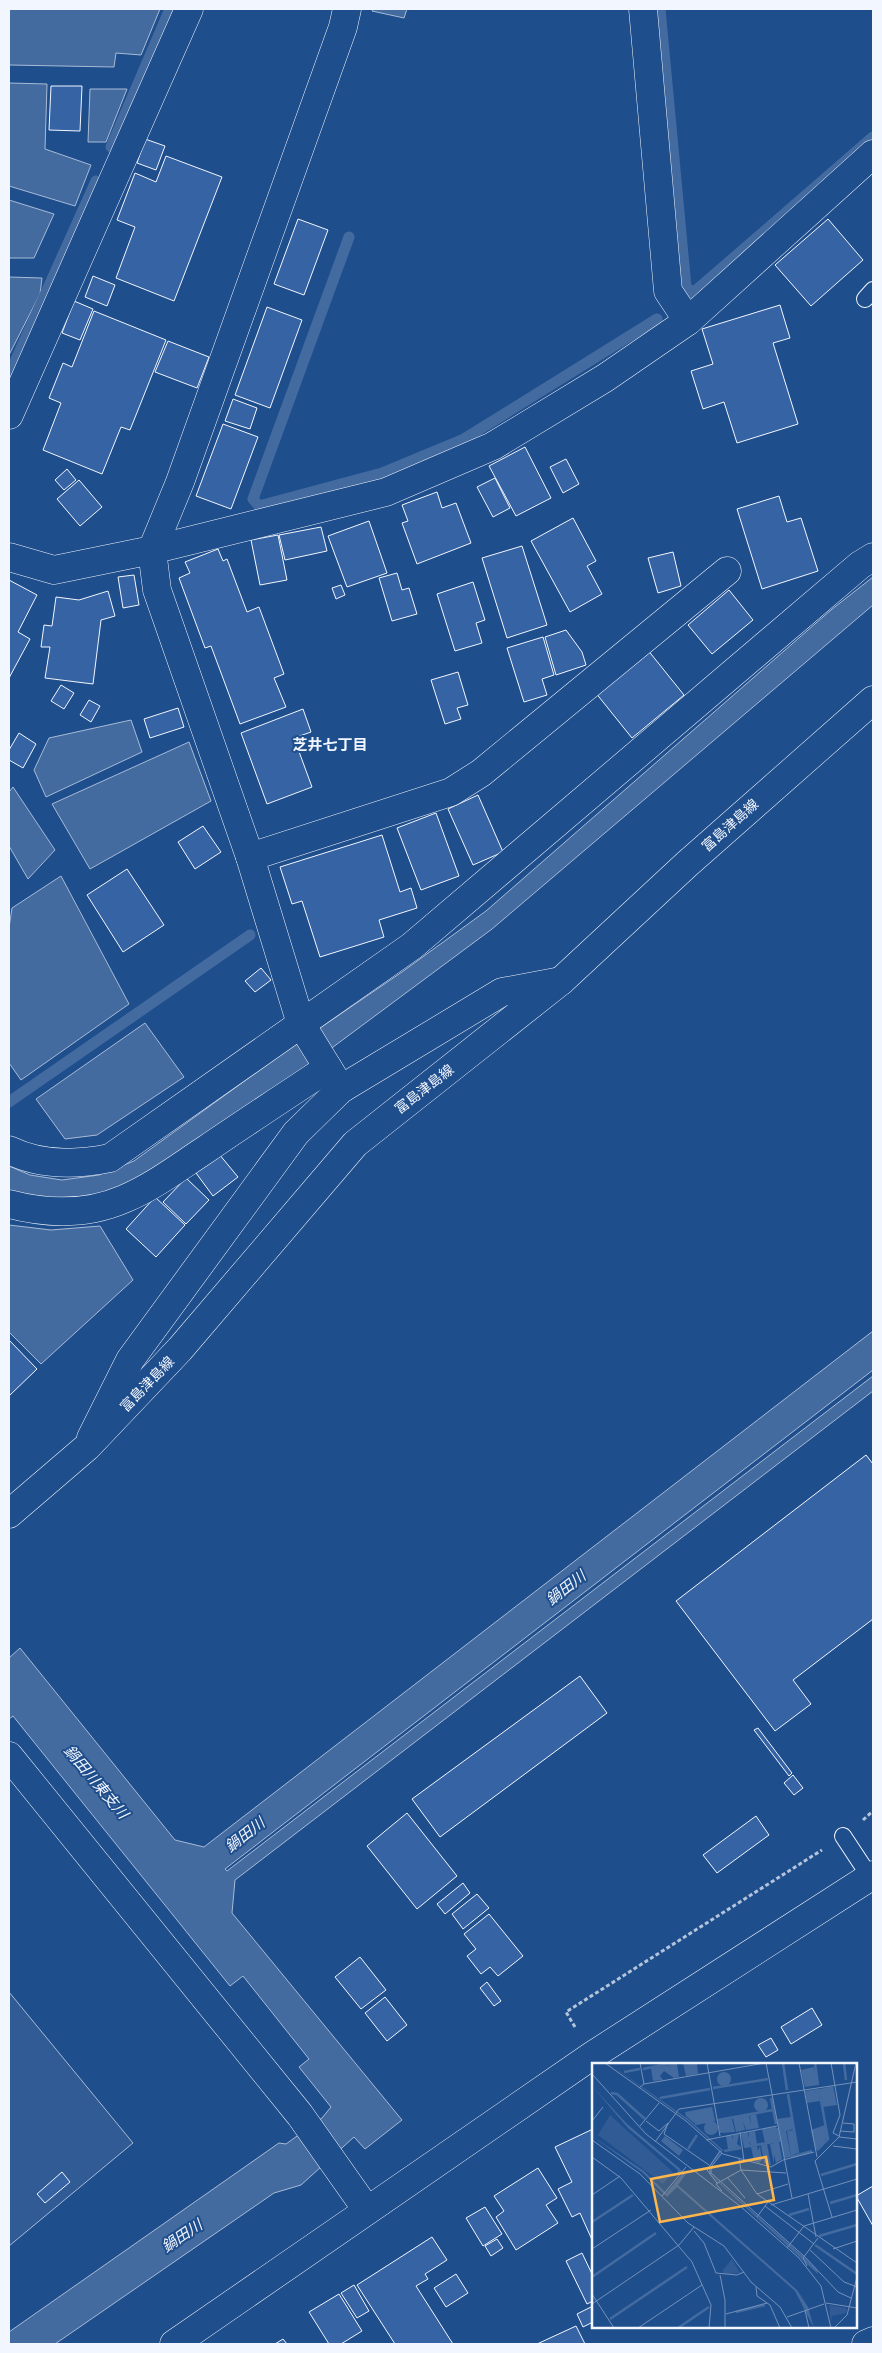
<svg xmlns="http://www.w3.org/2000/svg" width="882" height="2353" font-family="'Roboto Condensed','Noto Sans JP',sans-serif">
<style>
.built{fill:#305b95;stroke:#a8bbd7}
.water{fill:#446ba0;stroke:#a8bbd7}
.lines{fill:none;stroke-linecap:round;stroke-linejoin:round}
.stream{stroke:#446ba0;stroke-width:11}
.building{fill:#3563a3;stroke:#f2f6ff}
.service-casing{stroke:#f2f6ff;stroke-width:18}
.minor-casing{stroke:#f2f6ff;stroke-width:29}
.tertiary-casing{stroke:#f2f6ff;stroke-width:29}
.secondary-casing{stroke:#f2f6ff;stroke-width:29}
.path{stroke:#b3c4dc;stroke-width:3;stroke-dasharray:4 2.5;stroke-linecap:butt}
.service{stroke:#1f4e8c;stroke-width:16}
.minor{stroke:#1f4e8c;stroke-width:28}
.tertiary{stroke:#1f4e8c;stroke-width:28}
.secondary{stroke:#1f4e8c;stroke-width:28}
.labels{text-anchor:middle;stroke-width:4;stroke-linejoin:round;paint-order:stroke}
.street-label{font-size:14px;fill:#f2f6ff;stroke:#1f4e8c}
.neighbourhood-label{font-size:15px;font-weight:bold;fill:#f2f6ff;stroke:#1f4e8c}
.water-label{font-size:15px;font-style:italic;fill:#f2f6ff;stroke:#1f4e8c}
.inset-river{fill:none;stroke:#446ba0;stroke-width:2.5}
.inset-road{fill:none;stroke:#7391ba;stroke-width:1}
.view{fill:#ffb74d;fill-opacity:0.15;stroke:#ffb74d;stroke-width:2.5}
.inset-edge{fill:none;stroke:#f2f6ff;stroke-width:2.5}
</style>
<rect width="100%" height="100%" fill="#1f4e8c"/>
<path class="built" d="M9,1992L133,2143L9,2246Z"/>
<g class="water">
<path d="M9,9H160L141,55L116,53L114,67L9,65Z"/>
<path d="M373,9H407L404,18L372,11Z"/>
<path d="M9,83L47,84L45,149L91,165L75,206L9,186Z"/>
<path d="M90,89H127L106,142H88Z"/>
<path d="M9,200L54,214L34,258H9Z"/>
<path d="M9,277L42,278L40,294L9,355Z"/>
<path d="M873,577V605L492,929L290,1079L124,1188L73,1202L9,1192V1166L30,1175L62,1180L99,1175L134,1161L279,1056L402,972L486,911L831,610Z"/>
<path d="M131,720L142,752L46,797L34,770L49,738Z"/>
<path d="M189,742L211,801L90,869L52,804Z"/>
<path d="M13,787L55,850L28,879L9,846V792Z"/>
<path d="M61,876L129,1004L21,1080L9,1063V928L12,908Z"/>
<path d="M145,1023L184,1077L97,1135L65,1139L36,1099Z"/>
<path d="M9,1225L51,1230L100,1226L133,1280L41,1364L9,1332Z"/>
<path d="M873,1331V1370L225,1869L227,1871L873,1376V1391L235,1880L232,1913L402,2120L365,2149L354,2137L301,2185L274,2193L55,2344H9V2332L279,2143L286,2144L322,2118L331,2107L299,2067L309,2059L243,1976L230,1986L13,1716L9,1719V1658L20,1648L175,1840L204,1847Z"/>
</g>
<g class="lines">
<g class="stream">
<path d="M660,9L686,287L693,293L873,137"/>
<path d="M111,147L170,9"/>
<path d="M349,237L253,499L259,506L382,473L464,439L657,319"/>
<path d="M9,375L96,181"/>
<path d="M9,1102L250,935"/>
</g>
</g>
<g class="building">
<path d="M51,86H82L80,131L49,130Z"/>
<path d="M145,139L165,146L156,170L137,163Z"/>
<path d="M166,156L222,177L174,301L116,278L135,227L117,220L135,173L156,182Z"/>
<path d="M298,219L328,230L304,295L274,284Z"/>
<path d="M828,219L863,260L811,306L775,265Z"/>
<path d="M93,276L115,285L107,306L85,297Z"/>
<path d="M74,301L93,309L80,340L62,333Z"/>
<path d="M780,305L790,338L773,343L798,424L737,443L724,402L703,409L691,371L713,364L702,329Z"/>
<path d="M267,307L302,320L270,408L235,395Z"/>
<path d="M94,311L166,340L130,430L121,427L102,474L43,450L61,403L49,398L63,363L72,367Z"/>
<path d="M168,341L209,357L197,388L155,372Z"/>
<path d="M233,399L257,408L250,429L225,421Z"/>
<path d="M223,424L258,437L231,509L196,496Z"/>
<path d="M525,447L551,498L516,516L489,466Z"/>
<path d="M566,459L579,484L563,493L550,467Z"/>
<path d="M67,469L76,480L64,490L55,480Z"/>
<path d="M495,478L510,508L493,517L477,487Z"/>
<path d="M79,480L102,507L80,526L57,499Z"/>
<path d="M437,492L442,508L456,503L471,543L417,564L402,523L408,521L402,505Z"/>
<path d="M779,496L787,522L801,518L818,571L762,589L737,509Z"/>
<path d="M573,518L596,561L587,566L602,594L570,612L531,541Z"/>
<path d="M369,521L387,573L347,587L328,536Z"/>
<path d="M321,527L327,551L285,560L279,535Z"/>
<path d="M278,535L287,580L260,585L251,540Z"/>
<path d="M522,546L547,625L507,638L482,558Z"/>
<path d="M218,549L223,561L227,559L247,612L259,607L284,674L274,678L286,707L240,724L211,646L205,648L179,578L190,573L185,562Z"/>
<path d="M673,552L681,586L658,593L648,558Z"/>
<path d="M397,573L402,590L409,588L417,614L392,621L379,578Z"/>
<path d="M134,575L139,605L123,608L118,577Z"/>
<path d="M9,580L37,595L18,632L30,639L9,678Z"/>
<path d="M473,582L485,620L476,623L482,643L455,651L437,594Z"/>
<path d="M341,585L345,595L336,599L332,588Z"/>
<path d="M729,590L753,620L712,654L688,625Z"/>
<path d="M108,591L115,616L101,620L93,684L45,678L50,647H41L44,625L52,626L56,597L79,600Z"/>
<path d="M566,630L582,652L586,665L556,675L545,637Z"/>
<path d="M543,637L554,675L542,679L547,695L524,702L507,648Z"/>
<path d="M647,649L684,695L632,738L595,692Z"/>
<path d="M458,672L468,705L457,708L461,719L445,724L431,680Z"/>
<path d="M61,685L74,693L64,709L51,701Z"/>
<path d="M89,700L100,706L91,722L80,715Z"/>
<path d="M178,708L184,727L150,738L144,719Z"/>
<path d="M303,709L311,732L294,738L312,787L267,804L241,733Z"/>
<path d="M19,733L36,744L23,768L9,760V750Z"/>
<path d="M478,795L503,852L473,865L448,809Z"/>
<path d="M436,813L459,876L421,890L397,828Z"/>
<path d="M203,826L221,852L195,869L178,842Z"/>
<path d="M382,835L400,892L411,888L417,908L379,920L384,937L320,957L302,901L292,904L280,867Z"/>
<path d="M127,869L164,925L123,952L87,895Z"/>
<path d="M261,968L271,980L255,992L245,981Z"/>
<path d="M219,1154L238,1177L213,1196L196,1173Z"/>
<path d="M186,1178L209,1200L186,1224L163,1202Z"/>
<path d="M155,1197L185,1225L156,1257L126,1229Z"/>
<path d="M9,1340L37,1369L9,1396Z"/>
<path d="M866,1455L873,1464V1619L793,1680L811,1704L775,1731L676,1601Z"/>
<path d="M580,1676L607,1713L440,1837L412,1799Z"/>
<path d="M758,1728L792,1773L789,1776L754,1730Z"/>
<path d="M793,1775L803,1788L794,1795L784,1783Z"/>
<path d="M407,1813L457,1876L417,1909L367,1846Z"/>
<path d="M756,1816L769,1835L717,1873L703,1855Z"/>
<path d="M463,1883L470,1893L445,1914L437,1904Z"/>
<path d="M477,1894L489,1908L463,1929L452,1914Z"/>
<path d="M489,1914L523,1956L498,1976L490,1967L481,1974L467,1956L476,1949L464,1934Z"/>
<path d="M360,1957L386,1990L361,2009L335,1977Z"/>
<path d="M487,1982L501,2001L494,2006L480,1988Z"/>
<path d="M385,1997L407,2025L387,2041L365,2013Z"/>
<path d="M812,2008L822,2025L791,2044L781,2027Z"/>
<path d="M771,2038L778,2050L766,2057L758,2045Z"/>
<path d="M593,2129V2242L580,2213L572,2217L558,2189L572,2182L555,2147Z"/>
<path d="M538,2168L557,2198L546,2205L558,2223L516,2250L496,2217L504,2211L494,2196Z"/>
<path d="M62,2172L70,2182L45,2203L37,2194Z"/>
<path d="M873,2186V2226L856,2196Z"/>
<path d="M485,2207L502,2234L483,2246L466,2218Z"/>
<path d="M432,2237L447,2260L425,2274L428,2279L416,2286L453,2344H395L357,2285Z"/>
<path d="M497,2239L503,2248L491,2256L485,2246Z"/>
<path d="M582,2253L593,2276V2301L587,2304L566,2261Z"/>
<path d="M456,2274L468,2293L446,2307L434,2288Z"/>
<path d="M354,2285L369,2311L357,2318L341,2293Z"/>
<path d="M339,2294L362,2331L341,2344H329L309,2312Z"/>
<path d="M593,2306V2322L583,2327L577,2314Z"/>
<path d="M576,2326L585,2344H537Z"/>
<path d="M283,2339L287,2344H275Z"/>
</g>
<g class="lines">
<g class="service-casing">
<g id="service">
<path d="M865,299L873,290"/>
<path d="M843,1836L870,1877"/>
</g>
</g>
<g class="minor-casing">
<g id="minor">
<path d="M643,9L668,291L688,321"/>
<path d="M9,415L189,9"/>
<path d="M9,557L54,570L152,550L180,482L343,27L347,9"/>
<path d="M250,857L451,792L481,773L727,571"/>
<path d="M561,981L502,992L341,1089L301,1024L250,857L157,590L152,550L386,492L493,446L605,378L688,321L873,154"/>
<path d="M9,1150C41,1166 76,1165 110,1158L412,946L860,565L873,557"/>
<path d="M9,1204C47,1214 87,1215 124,1199C153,1187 179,1167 205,1150C246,1122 287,1095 328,1068"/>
<path d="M91,1438L130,1360L296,1133L341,1089"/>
<path d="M9,1756L300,2115L367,2210"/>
<path d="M866,2344L873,2341"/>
</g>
</g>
<g class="tertiary-casing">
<path id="tertiary" d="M174,2344L593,2055L873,1875"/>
</g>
<g class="secondary-casing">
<path id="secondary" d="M9,1514L87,1447L180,1349L355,1144L561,981L687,864L873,700"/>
</g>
<g class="path">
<path d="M863,1820L873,1811"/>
<path d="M575,2027L566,2012L822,1850"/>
</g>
<use href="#service" class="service"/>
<use href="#minor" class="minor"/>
<use href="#tertiary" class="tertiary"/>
<use href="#secondary" class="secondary"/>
</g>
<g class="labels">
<g class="street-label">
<text transform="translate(730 825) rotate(-42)" y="5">富島津島線</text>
<text transform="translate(424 1089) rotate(-38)" y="5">富島津島線</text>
<text transform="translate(147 1384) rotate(-46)" y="5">富島津島線</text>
</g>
<g class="neighbourhood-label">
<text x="330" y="750">芝井七丁目</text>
</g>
<g class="water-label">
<text transform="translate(566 1588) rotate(-38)" y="5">鍋田川</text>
<text transform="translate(96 1782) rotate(50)" y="5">鍋田川東支川</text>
<text transform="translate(245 1835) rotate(-38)" y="5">鍋田川</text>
<text transform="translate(182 2236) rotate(-34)" y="5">鍋田川</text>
</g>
</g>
<g transform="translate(592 2063)">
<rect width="265" height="265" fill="#1f4e8c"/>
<path d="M18,52L81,109L71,121L6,72ZM140,196L148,210L131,211V207ZM237,242L254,245L255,246L254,250L240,253L239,260Z" fill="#305b95"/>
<path d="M16,0L96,56L131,87L118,104L119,112L213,195L225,207L226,211L117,111V103L129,87L95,57ZM91,0H105L106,11L94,13ZM78,1H85L87,14L82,15L72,8L68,13L71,17L61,18L59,5L78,2L79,9ZM222,4L226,22L213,24L209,7ZM125 16a7 7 0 1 1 14 0a7 7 0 1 1-14 0ZM0,23L35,61L94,111L86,122L205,227L216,244L222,265L203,228L85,124L75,134L51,110L0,73L52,108L74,130L90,111L88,109L85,112L86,107L36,65ZM241,23L245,42L231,44L228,26ZM226,26L228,38L215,40L213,28ZM162 42a7 7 0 1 1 14 0a7 7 0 1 1-14 0ZM120,44L123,57L102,60L94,53L93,49ZM164,51L167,65L154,67L151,58L153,67L144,69L141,55L157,52L159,63L158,52ZM199,54L201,66L194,68L199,94L192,95L185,56ZM140,56L143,69L128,70L126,57ZM112 65a7 7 0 1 1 14 0a7 7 0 1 1-14 0ZM233,62L235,75L224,87L219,67ZM184,64L186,78L173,80L170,66ZM201,67L205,90L199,93L195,68ZM163,68L165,81L159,83L157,77L158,83L152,84L149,71L156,69L157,76V69ZM147,71L145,81L149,84L136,86L134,73L140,72L141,77V72ZM73,73L91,87L87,93L69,78ZM187,79L190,96L184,100L182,91V101L178,81ZM175,81L179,103L172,100L169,82ZM165,83L166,88L168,83L170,97L167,100L162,98L159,84Z" fill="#446ba0"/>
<path class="inset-river" d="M191,0L195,27M223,0L226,22M252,0L254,17M51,6L80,0M32,9L48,6M121,25L176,16M19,30L25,31L53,56M196,31L206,90M68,35L118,26M179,35L184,61M126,57L181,47M103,61L123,57M152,84L187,78L185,65M96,86L105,72M225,87L236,76L227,26M132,88L149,85M199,94L220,88M229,112L265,101M238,140L265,132M197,152L217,146M0,159L41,132M227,173L265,162M223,182L265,211M0,214L64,170M144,249L173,242M18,256L95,204M86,265L117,244"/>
<path class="inset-road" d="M13,0L94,58L131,91L179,104L191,97L222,89M48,0L52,21M115,0L128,73M174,0L200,135M207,0L225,94M239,0L248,52L241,70L247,73M0,11L54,71L148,143L207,195L229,223L239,265M47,25L52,21L173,0M0,58L11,44M54,58L67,68L76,60M76,60L72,71L117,102M48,63L67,40M248,68L262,69V61L251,60M148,69L152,98M247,74L265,76M0,77L48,111L96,160L132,183L159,219L188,244L200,265M114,77L185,63M63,79L87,46L265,19M241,83L265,86M130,90L119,104V110L213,194L246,229L259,235M0,94L29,115L100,199L119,242L117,265M147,96L149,107L194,110M135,114L153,135M125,120L115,107L128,88M130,128L124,121L149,107L165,131L265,200M165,131L196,121M216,131L224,174M0,132L28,113M70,133L94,104M179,142L265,116M173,143L222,181M165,154L176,139M240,154L223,98L247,74L264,0M102,168L112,180L124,210L145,212L152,209M195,185L212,163L265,147M0,186L59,147M241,186L265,178M218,187L252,219L265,224M215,203L211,195L226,175M128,212L133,237V265M164,224L165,233L178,242L188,265M0,231L22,265M234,240L265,245M0,241L87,182L102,164M213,247L217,265M134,251L175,240M195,254L232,241M46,265L110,222M242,265L255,252L265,214"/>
<path class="view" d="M174,94L182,137L68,159L59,116Z"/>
<rect width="265" height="265" class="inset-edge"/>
</g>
<rect width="882" height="2353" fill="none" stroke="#f2f6ff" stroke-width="20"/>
</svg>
